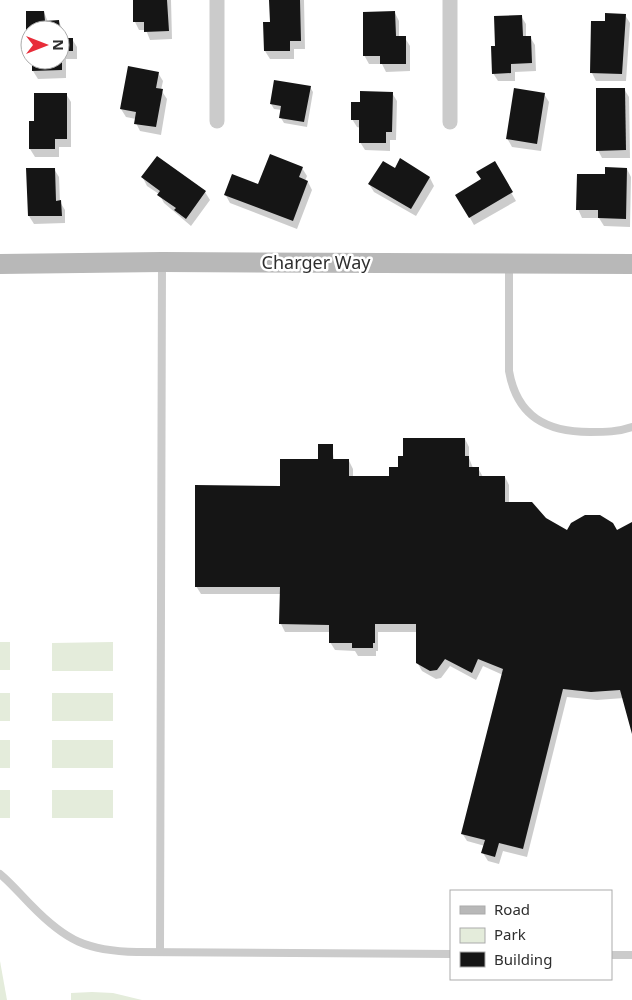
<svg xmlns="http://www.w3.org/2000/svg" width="632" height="1000" font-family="'Noto Sans',sans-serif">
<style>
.green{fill:#e4ecdb}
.shadow{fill:#0003}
.building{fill:#151515}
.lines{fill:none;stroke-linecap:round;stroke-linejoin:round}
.lane{stroke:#cbcbcb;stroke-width:8}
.street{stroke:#cbcbcb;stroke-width:15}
.secondary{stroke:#b8b8b8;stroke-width:20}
.labels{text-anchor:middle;stroke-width:5;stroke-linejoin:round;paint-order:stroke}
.street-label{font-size:18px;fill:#2e2e2e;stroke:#fff}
</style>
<rect width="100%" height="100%" fill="#fff"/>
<g class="green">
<rect x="0" y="642" width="10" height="28"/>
<path d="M113,642V671H52V643Z"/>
<rect x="0" y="693" width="10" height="28"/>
<rect x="52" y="693" width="61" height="28"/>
<rect x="0" y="740" width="10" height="28"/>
<rect x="52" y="740" width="61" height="28"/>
<rect x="0" y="790" width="10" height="28"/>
<rect x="52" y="790" width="61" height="28"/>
<path d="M0,961L7,1000H0Z"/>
<path d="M92,992L113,993L142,1000H71V993Z"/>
</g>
<g class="shadow">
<path d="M134,0H171L172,39L150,40L146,30H139L135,22Z"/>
<path d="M270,0H304L305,49H294V59H270L265,51L271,23Z"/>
<path d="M27,12H44L48,22H59L63,30L64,39H72L77,47V59H66V78L38,79L33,71V60H60V30H30V45L28,41Z"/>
<path d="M395,13L399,21V38H405L410,46V71L386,72L382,64H369L364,55Z"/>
<path d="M625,15L630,23L626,81H596L592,73L606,22Z"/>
<path d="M521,16L526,24V37H530L535,45L536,71L515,72V81H498L493,73Z"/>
<path d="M158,73L163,81L161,90L167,99L161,135L140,131L136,123V119L126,117L121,109Z"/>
<path d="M310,87L313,92L307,127L284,123L281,118L282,110L274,109L271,104Z"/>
<path d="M624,89L629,97L630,158H602L598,150Z"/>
<path d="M392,93L397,101L396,140H390V151L365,150L360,142L361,128L357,127L352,119L361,103Z"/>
<path d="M66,94L71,102V147H59V157H35L30,149L35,122Z"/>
<path d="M544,94L549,102L541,151L512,147L507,138Z"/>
<path d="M401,160L430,178L434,186L416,216L374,192L369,184L395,170Z"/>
<path d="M494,163L516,201L474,225L457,195L483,180Z"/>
<path d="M302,168L307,176L305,181L308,182L312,190L297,229L230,203L225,194L259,186Z"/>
<path d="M54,169L59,177L60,202L65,210V223L34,224L29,216L28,170Z"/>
<path d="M627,169L631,177L630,227L604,226L599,218H582L578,209L606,176Z"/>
<path d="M143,178L205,192L210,200L191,226L164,203L159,194L147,186Z"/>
<path d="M465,439L469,447V458L473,468H478L483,477H505L509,485V503L545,519L567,531H617L632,523V732L624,698L597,700L567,697L527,857L503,851L499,864L488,861L483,853L485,846L467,841L462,833L503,675L483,666L476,680L450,666L441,678L436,679L422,671L417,662V632H378V651H376V656H358L355,651L335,650L330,642V632H285L281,624V594H201L196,586L281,487L320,461L332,446L334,461H349L353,469V477H390L399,468L404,457Z"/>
</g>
<g class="building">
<path d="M133,0H167L169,31L144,32V22H133Z"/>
<path d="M269,0H300L301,41H290V51H264L263,22H270Z"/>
<path d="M26,11H44L45,21L59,20L60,30H30V41H26Z"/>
<path d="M395,11L396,36H406V64H380V56H363V12Z"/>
<path d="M605,13L626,14L622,74L590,73L591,21H605Z"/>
<path d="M522,15L523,36H531L532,63L511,64V73L492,74L491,46H495L494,16Z"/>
<path d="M60,38H73V51H62V70L32,71V60H60Z"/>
<path d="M128,66L159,72L156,88L163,89L156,127L134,124L136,112L120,109Z"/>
<path d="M274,80L311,86L304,122L279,118L281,106L270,104Z"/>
<path d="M514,88L545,93L537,144L506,139Z"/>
<path d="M596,88H625L626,150L596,151Z"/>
<path d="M360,91L393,92L392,132H386V143H359V120H351V102H360Z"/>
<path d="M34,93H67V139H55V149H29V121H34Z"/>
<path d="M270,154L303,167L299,177L308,181L293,221L224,195L232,174L258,184Z"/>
<path d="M157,156L206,191L186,219L174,210L176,208L157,195L160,191L141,177Z"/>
<path d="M400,158L430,177L411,209L368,184L383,161L395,168Z"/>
<path d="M495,161L513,192L469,218L455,195L481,179L476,172Z"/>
<path d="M605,167L627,168L626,219L598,218V210H576L577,174H605Z"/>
<path d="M26,168H55L56,201L61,200L62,216H28Z"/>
<path d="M403,438H465V456H469V467H479V476H505V502H532L546,518L567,530L571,523L585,515H600L613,523L617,530L632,522V734L620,690L591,692L563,689L523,849L499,843L495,857L481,853L485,840L461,834L503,669L478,659L472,673L445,659L437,670L430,671L416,663V624H375V643H373V648H352V643H329V625L279,624L280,587H195V485L280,486V459H318V444H333V459H349V476H389V467H398V456H403Z"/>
</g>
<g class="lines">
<g class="lane">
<path d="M509,264V371C517,417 547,432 590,432C605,432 618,432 632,427"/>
<path d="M0,874C11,883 21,895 31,905C66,941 87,951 137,952L451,954"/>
<path d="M160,952L162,262"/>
<path d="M611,955H632"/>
</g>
<g class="street">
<path d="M217,0V121"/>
<path d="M450,122V0"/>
</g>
<path class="secondary" d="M0,264L162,262L632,264"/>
</g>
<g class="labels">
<g class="street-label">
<text x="316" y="269">Charger Way</text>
</g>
</g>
<rect x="450" y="890" width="162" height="90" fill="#ffffff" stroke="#ababab"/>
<rect x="460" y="906" width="25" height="8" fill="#b8b8b8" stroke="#ababab"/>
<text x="494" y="915" font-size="15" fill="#2e2e2e">Road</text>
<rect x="460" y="928" width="25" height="15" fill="#e4ecdb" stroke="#ababab"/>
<text x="494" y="940" font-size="15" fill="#2e2e2e">Park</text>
<rect x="460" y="952" width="25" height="15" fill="#151515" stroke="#ababab"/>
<text x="494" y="965" font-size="15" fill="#2e2e2e">Building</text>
<g transform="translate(45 45) rotate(90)"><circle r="24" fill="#ffffff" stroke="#ababab"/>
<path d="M0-4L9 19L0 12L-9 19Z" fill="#e82d3a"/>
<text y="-8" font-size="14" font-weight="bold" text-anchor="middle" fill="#2e2e2e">N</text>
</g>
</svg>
